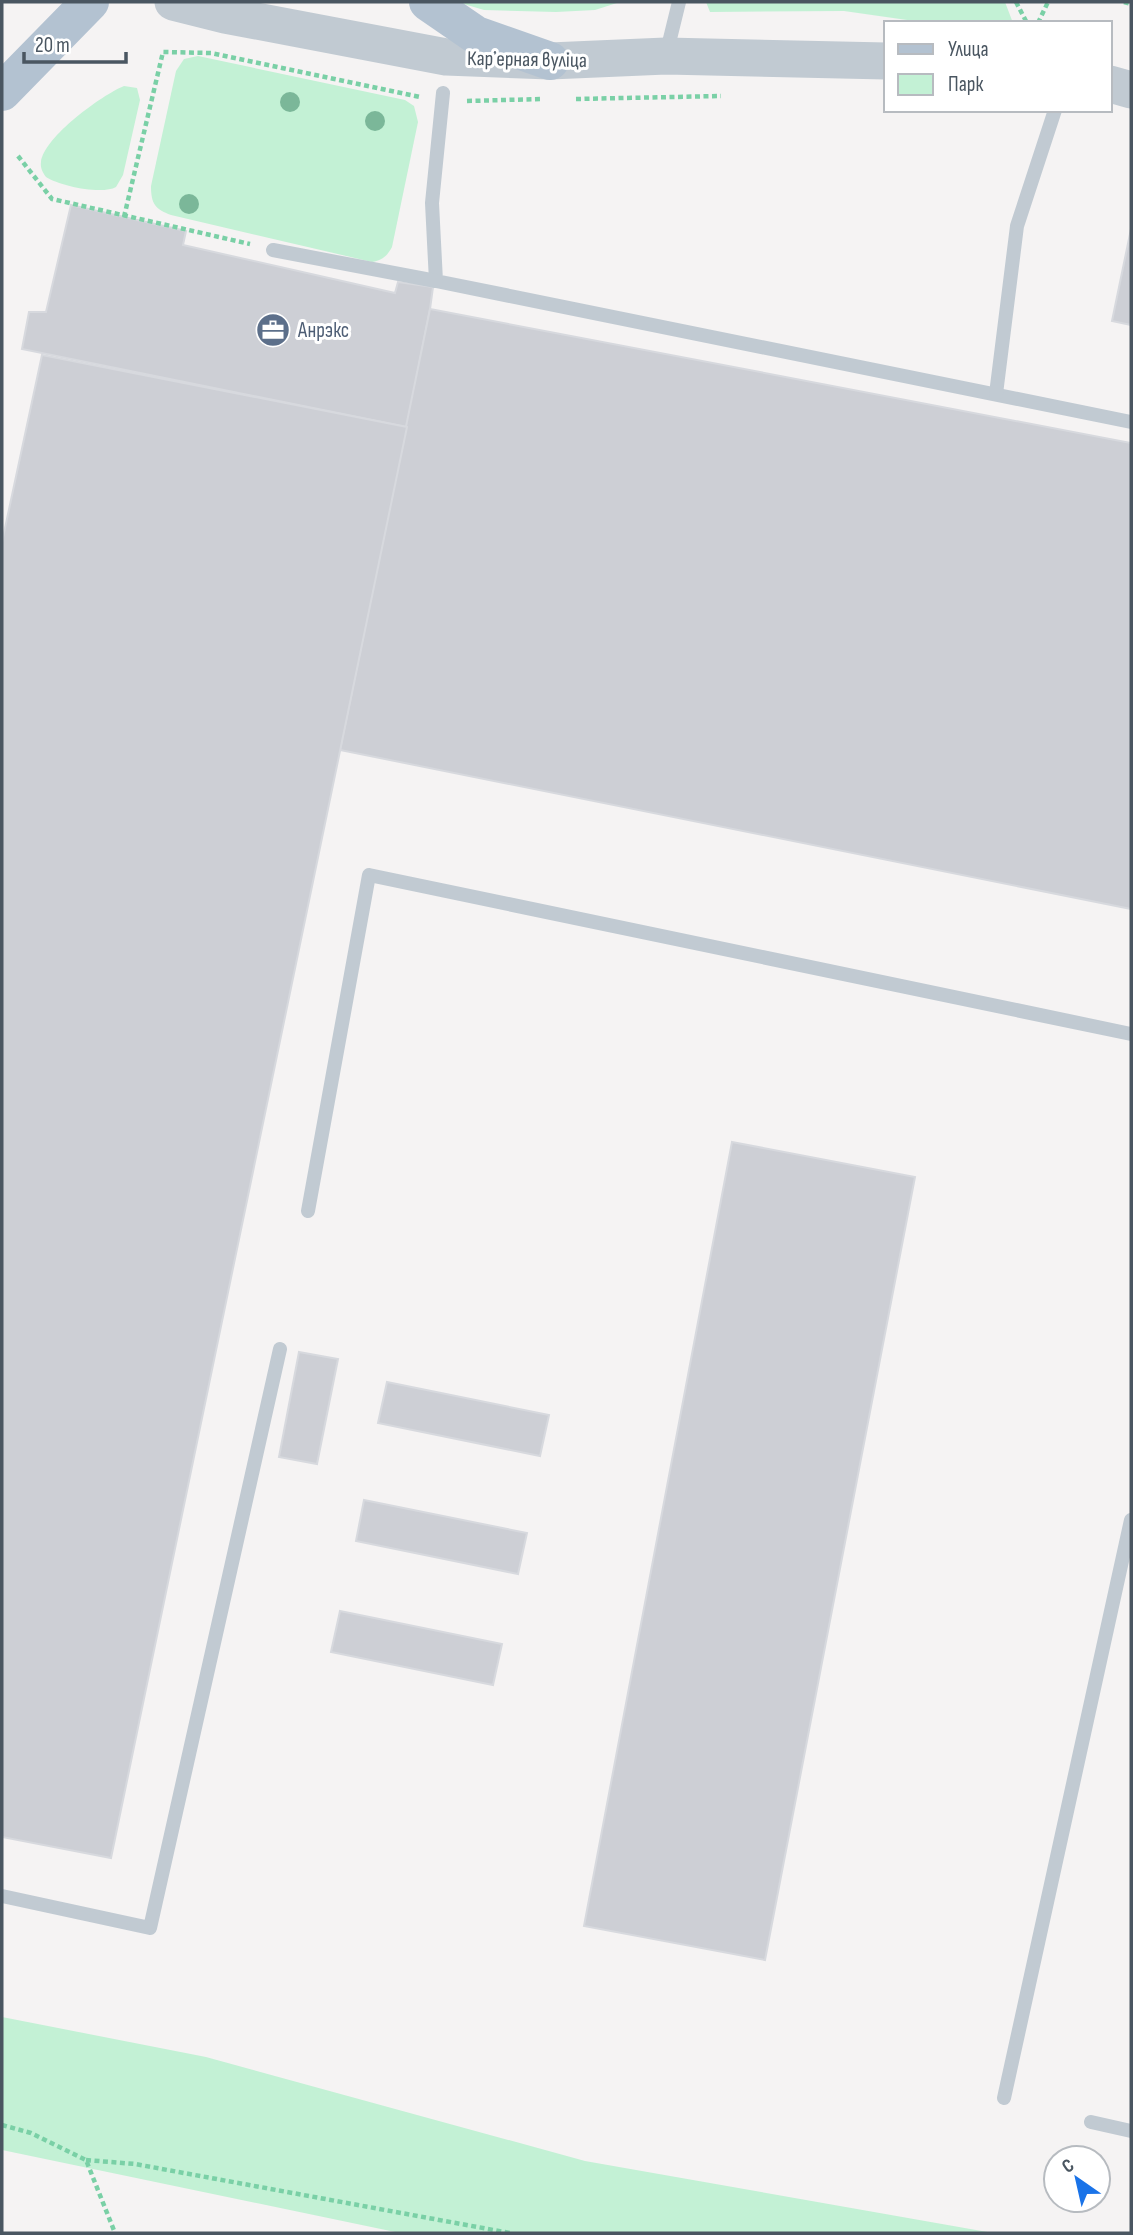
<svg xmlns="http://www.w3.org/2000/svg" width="1133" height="2235" font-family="'Sofia Sans Condensed',sans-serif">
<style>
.green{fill:#c3f1d5}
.building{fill:#cdcfd5;stroke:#d7d9de;stroke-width:2}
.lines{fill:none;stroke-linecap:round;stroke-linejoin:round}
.path{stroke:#7ad0a6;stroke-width:4.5;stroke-dasharray:5 3.5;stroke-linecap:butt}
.service{stroke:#c1cad2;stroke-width:14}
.tertiary{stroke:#c1cad2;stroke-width:37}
.primary{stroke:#b3c2d1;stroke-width:38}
.tree{fill:#7bb799}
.labels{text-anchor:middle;stroke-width:6;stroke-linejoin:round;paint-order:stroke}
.street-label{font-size:21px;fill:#4a5661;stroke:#fff}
.service-label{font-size:21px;fill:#4e5e75;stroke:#fff;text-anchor:start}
</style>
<rect width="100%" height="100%" fill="#f5f3f3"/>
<g class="green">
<path d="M457,2H620L595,10L556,12L484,10Z"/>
<path d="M706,2H1005L1013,23H928L844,11L710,12Z"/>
<path d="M198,56L405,100L414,106L418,122L392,247C387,256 383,260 372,262L171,215C155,209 151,204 151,186L176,71L184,59Z"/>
<path d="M124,86L137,88L140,100L123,175L116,187C102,195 60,186 46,177C43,173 40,168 41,162C44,137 102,95 124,86Z"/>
<path d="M2,2017L206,2057L585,2161L993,2233H400L2,2150Z"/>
</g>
<g class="building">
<path d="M71,205L186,231L183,245L395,293L398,282L433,287L430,309L407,427L22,349L29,312H46Z"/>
<path d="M1131,229V325L1112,321Z"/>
<path d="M430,309L1131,443V909L340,750Z"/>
<path d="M42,355L407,427L111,1858L2,1837V542Z"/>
<path d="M732,1142L915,1177L765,1960L584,1926Z"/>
<path d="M299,1352L338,1359L317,1464L279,1457Z"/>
<path d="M387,1382L549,1415L540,1456L378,1423Z"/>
<path d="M364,1500L527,1533L518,1574L356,1541Z"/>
<path d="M340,1611L502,1644L493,1685L331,1652Z"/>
</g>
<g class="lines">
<g class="path">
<path d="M1016,2L1027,23"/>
<path d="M1124,2L1131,4"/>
<path d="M1038,23L1048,2"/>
<path d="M576,99L721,96"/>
<path d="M467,101L542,99"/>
<path d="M18,156L52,199L250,244"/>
<path d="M124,217L163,52L211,53L420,97"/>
<path d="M2,2125L31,2133L86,2160L115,2233"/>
<path d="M86,2160L135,2164L510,2233"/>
</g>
<g class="service">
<path d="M666,55L679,2"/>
<path d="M443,93L432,203L436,281L1131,422"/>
<path d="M273,250L436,281"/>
<path d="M996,394L1017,226L1055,110"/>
<path d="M308,1211L369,875L1131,1034"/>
<path d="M2,1896L150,1928L280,1349"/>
<path d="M1004,2098L1131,1520"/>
<path d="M1091,2122L1131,2131"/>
</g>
<g class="tertiary">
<path d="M173,2L225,15L446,57L550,61L666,56L886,61"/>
<path d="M1110,84L1131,90"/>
</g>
<g class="primary">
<path d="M428,2L476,35L550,61"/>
<path d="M2,92L90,2"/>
</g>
</g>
<g class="tree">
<circle cx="290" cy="102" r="10"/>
<circle cx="375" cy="121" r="10"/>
<circle cx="189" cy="204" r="10"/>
</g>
<defs>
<g id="office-disc" transform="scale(1.75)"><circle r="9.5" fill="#5c6f8a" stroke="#fff"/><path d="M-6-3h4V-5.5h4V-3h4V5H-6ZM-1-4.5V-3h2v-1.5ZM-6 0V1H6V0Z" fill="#fff"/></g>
</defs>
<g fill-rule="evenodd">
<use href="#office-disc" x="273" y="330"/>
</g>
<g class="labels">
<g class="street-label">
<text transform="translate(527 59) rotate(1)" y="7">Карʼерная вуліца</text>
</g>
<g class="service-label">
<text x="298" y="337">Анрэкс</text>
</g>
</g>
<rect width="1133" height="2235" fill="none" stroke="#4a5661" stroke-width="7"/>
<rect x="884" y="21" width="228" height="91" fill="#ffffff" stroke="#b7bbc0" stroke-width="2"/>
<rect x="898" y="44" width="35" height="10" fill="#b3c2d1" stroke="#b7bbc0" stroke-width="2"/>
<text x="948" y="56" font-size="21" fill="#4a5661">Улица</text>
<rect x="898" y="74" width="35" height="21" fill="#c3f1d5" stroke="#b7bbc0" stroke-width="2"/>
<text x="948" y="91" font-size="21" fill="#4a5661">Парк</text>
<g transform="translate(1077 2179) rotate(326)"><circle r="33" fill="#ffffff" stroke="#b7bbc0" stroke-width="2"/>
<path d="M0-5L12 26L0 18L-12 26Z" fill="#1a73e8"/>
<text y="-10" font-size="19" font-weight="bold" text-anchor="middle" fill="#4a5661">С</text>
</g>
<path d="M24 52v10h102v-10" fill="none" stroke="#4a5661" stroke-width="3.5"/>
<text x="35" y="52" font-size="21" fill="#4a5661" stroke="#ffffff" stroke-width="5" paint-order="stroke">20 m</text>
</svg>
